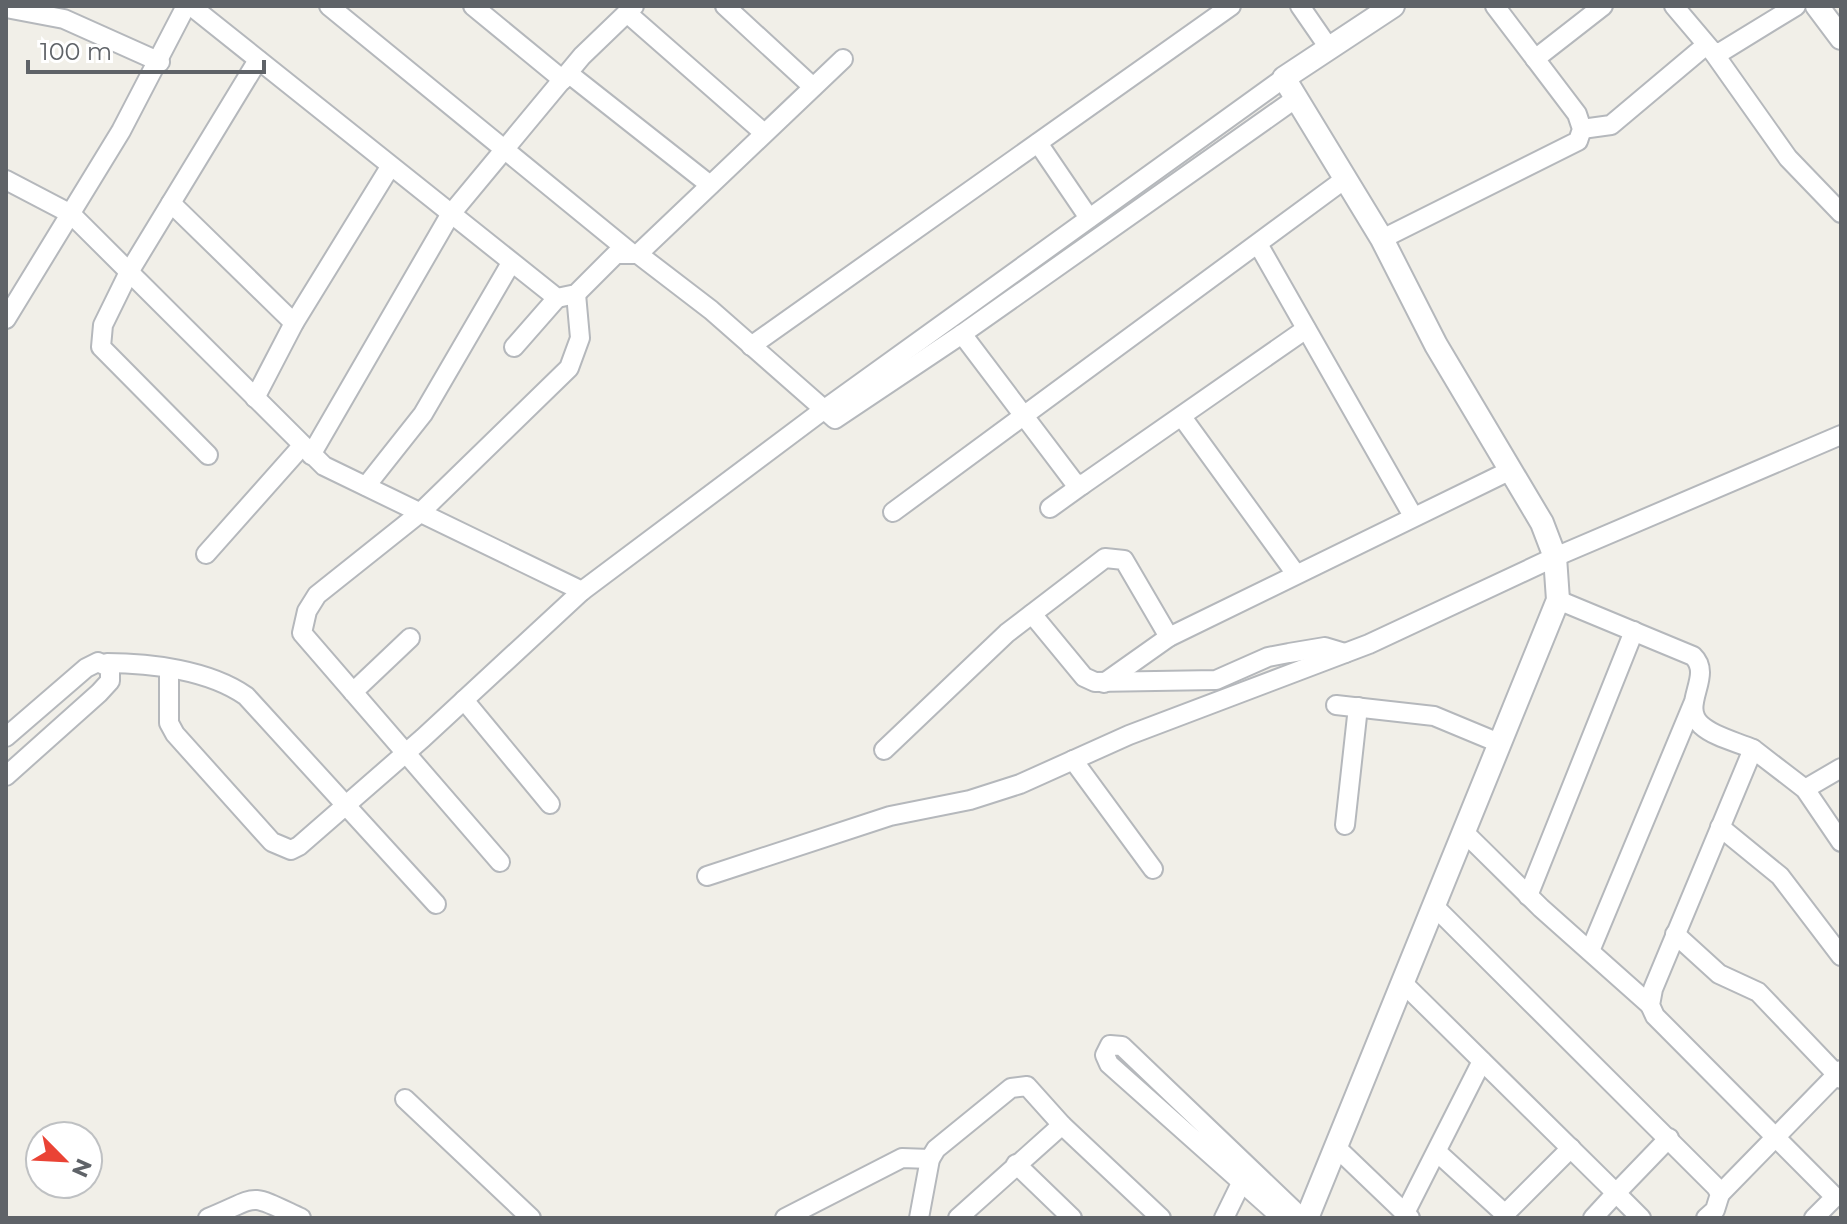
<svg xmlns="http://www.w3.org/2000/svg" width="1847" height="1224" font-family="Montserrat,sans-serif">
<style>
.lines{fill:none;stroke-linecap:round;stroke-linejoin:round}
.minor-casing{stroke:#b5b8bc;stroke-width:22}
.tertiary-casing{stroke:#b5b8bc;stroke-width:26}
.minor{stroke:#fff;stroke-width:18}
.tertiary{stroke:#fff;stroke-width:22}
</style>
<rect width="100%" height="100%" fill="#f1efe8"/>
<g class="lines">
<g class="minor-casing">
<g id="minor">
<path d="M191,6L557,298L576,294L616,254H638L711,310L835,419L962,334L1295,99"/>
<path d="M329,6L630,252"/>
<path d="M473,6L563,80"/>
<path d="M725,6L813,87"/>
<path d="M1300,6L1329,48"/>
<path d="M1674,6L1713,52H1721L1796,6"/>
<path d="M6,8L64,19L160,62"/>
<path d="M627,13L764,133"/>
<path d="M1713,52L1788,158L1841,213"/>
<path d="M1535,59L1603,6"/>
<path d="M568,73L710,185"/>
<path d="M1582,129L1611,125L1705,46"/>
<path d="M1038,143L1089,218"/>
<path d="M6,180L71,214L324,466L582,591"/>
<path d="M171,203L294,323"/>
<path d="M1382,239L1578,141L1582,129L1577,114L1495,6"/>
<path d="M1258,244L1413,516"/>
<path d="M638,254L843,59"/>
<path d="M6,319L121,131L186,6"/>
<path d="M962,334L1074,482L1082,485L1306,329"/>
<path d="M751,346L1231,6"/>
<path d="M514,347L557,298"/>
<path d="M255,398L294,323L390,167"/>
<path d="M1182,417L1296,574"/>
<path d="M208,455L101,347L103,325L129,272L258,60"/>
<path d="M311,455L450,215L582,56L634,6"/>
<path d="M366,486L423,414L511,263"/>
<path d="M1050,508L1082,485"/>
<path d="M893,512L1345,179"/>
<path d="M206,554L302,446"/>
<path d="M1558,600L1693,656C1714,676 1679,705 1701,725C1714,737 1737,742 1753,749"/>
<path d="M1032,614L1084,677L1095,682L1216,680L1268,657L1289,653L1325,647L1345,653"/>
<path d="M107,663C150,663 209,670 246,696L436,904"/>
<path d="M169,670V723L175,734L272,842L291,850L299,846L423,738L582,591L822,411L1284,78"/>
<path d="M1104,683L1169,637L1511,470"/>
<path d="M353,692L410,638"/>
<path d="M464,700L550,804"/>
<path d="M1336,705L1434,716L1499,743"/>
<path d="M6,737L86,668L98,662L110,668V681L99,693L6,776"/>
<path d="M884,750L1007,633L1105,558L1124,560L1169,637"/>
<path d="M1073,760L1153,869"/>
<path d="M1805,789L1841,768"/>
<path d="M1345,825L1358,707"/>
<path d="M1720,827L1780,876L1841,956"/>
<path d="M1464,832L1541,908L1650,1005"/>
<path d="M500,862L302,633L307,611L317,595L420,513L569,368L580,338L576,294"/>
<path d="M707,876L890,816L970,800L1020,784L1129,735L1369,644L1555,557L1841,435"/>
<path d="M1528,896L1634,631"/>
<path d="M1435,907L1716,1187L1720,1194L1715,1210L1706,1218"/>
<path d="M1675,934L1719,974L1758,992L1841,1079"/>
<path d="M1590,951L1693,704"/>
<path d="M1404,984L1616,1193L1669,1138"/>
<path d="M405,1099L531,1218"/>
<path d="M1338,1149L1410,1218"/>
<path d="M1437,1152L1505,1214L1571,1148"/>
<path d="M1016,1164L1072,1218"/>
<path d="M1720,1194L1841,1070"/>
<path d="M1405,1213L1482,1061"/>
<path d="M208,1218C262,1196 245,1192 301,1218"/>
<path d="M785,1218L902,1158L930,1159"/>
<path d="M919,1218L930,1159L936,1149L1011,1088L1027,1086L1062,1125L1161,1218"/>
<path d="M958,1218L1062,1125"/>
<path d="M1224,1218L1246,1173"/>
<path d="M1282,1218L1109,1064L1105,1055L1110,1045L1122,1046L1302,1218"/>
<path d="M1593,1218L1616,1193L1641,1218"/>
<path d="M1814,1218L1835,1197L1655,1016L1650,1005L1653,989L1753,749L1805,789L1841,842"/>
</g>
</g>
<g class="tertiary-casing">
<g id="tertiary">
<path d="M1817,6L1841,38"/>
<path d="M1307,1218L1558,600L1555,557L1542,523L1436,345L1382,239L1284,78L1393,6"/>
</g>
</g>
<use href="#minor" class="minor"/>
<use href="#tertiary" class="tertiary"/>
</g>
<rect width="1847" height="1224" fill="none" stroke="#5f6368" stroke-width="16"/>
<g transform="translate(64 1160) rotate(114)"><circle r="38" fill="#ffffff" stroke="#bfc1c3" stroke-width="2"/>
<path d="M0-6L14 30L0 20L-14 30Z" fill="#ea4335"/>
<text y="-12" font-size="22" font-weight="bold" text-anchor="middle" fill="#5f6368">N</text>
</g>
<path d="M28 60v12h236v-12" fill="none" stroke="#5f6368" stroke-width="4"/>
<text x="40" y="60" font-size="24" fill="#5f6368" stroke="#ffffff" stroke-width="6" paint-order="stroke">100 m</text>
</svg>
